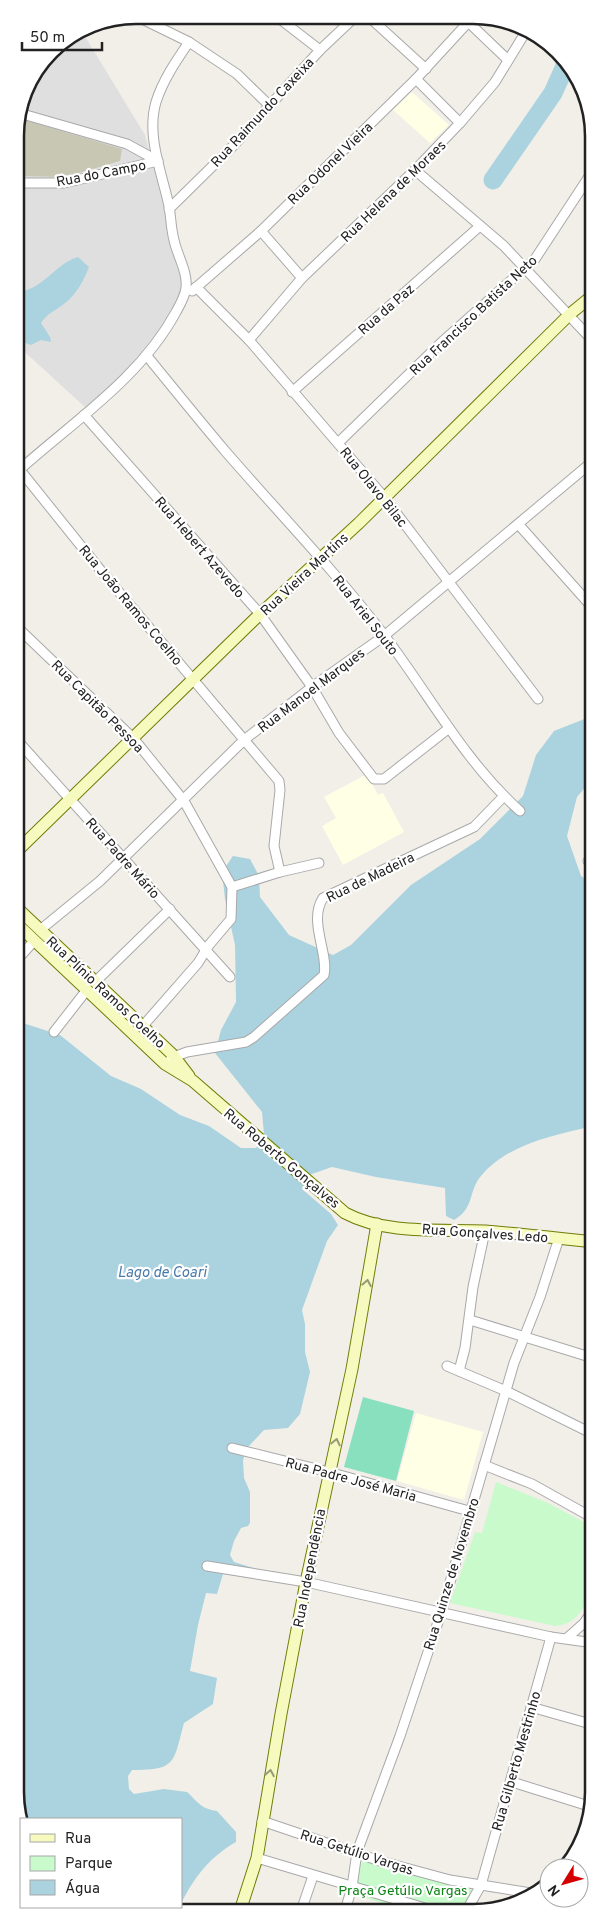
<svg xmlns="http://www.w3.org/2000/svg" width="609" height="1928" font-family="Overpass,sans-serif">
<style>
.residential{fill:#e0dfdf}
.education{fill:#ffffe5}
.construction{fill:#c7c7b4}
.park{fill:#c8facc}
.pitch{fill:#88e0be}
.water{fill:#aad3df}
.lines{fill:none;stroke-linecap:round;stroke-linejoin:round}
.river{stroke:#aad3df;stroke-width:19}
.street-casing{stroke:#a9a9a9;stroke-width:11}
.secondary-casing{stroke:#707d05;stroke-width:13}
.street{stroke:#fff;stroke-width:9}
.secondary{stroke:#f7fabf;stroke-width:11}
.oneway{stroke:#979978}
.labels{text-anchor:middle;stroke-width:4.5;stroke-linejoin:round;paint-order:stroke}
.street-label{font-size:14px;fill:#222;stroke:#fff}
.park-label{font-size:14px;fill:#0c8416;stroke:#fff}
.water-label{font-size:15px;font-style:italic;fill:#4a7aab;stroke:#fff}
.rim{fill:none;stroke:#222;stroke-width:2.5}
</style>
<rect width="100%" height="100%" fill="#f2efe9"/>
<path class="residential" d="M81,30L145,135L182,276V295L162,330L126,374L86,408L16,344L15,128L28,82L56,45Z"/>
<g class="education">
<path d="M412,92L449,125L430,143L393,110Z"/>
<path d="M367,774L378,795L383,793L404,832L343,865L322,826L336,818L324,797Z"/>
<path d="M416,1413L483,1432L464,1500L397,1481Z"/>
</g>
<path class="construction" d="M18,118L122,149L120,161L65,177L15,176V128Z"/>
<g class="park">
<path d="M496,1482L548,1503L593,1527C593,1538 596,1575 593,1583C585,1605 580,1624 555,1626L450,1603L475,1532L482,1533Z"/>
<path d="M363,1858L472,1889L479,1897L471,1911H408L353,1894Z"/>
</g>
<path class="pitch" d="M363,1397L414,1411L396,1481L344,1467Z"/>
<g class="water">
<path d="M78,257L89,267C84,280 76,295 65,303C57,310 47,313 41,323L50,337L51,342L41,340L31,345L20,341L16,336L15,292C42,292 54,264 78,257Z"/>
<path d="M592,716L593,778L577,797L567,836L581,876L593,884V1126C555,1135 507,1144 481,1176C468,1191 475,1208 454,1220L446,1216L445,1188L376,1177L332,1167L306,1176L302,1189L331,1214L338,1225L327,1241L302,1310L305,1324V1352L310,1372L300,1414L288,1428L264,1430L248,1447L243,1460L244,1478L250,1492V1523L248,1526L241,1528L234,1541L230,1555L234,1562L257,1569L254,1579L223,1574L217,1594L206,1593L198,1625L190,1671L217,1678L213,1704L184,1723C173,1763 177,1770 132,1770L128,1776L129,1789L134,1794L164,1789L187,1792C198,1802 201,1809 217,1811L236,1832V1842C210,1857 194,1877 181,1904V1819H21V1823L17,1815L16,1018L26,1024L60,1035L111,1076L141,1089L180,1115L209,1126L241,1148H256L264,1134L262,1112L215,1053L221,1030L236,1002L235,945L225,899L222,872L233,856L250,859L259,876L260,897L289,935L333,955L351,945L411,885L480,839L523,796L536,755L554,731Z"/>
<path d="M105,1907H180V1911H112Z"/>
</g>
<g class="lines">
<path class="river" d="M493,180L553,93L566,64"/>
<g class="street-casing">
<g id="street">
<path d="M134,15L189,42L237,74L270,106"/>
<path d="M276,16L320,50"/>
<path d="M369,17L426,69"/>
<path d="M463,17L508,60"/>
<path d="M416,79L460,123"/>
<path d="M19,113L127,144L158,161"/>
<path d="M415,170L504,246L592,340"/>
<path d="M15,183H64L158,161"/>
<path d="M169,209L234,145L320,50L356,16"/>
<path d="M261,231L302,278"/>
<path d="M196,287L249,340L384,497L538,699"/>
<path d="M192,291L261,231L416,79L473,17"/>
<path d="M249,340L302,278L415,170L460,123L495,82L525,33"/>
<path d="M147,356C173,388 199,420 226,452C279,513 335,571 384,635C429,694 464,761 520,811"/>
<path d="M292,392L480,226"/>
<path d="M84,415L260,614L312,687L339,733L374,779H384L448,729"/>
<path d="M338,443L444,340L535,259L592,172"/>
<path d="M20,470L102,572L279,781L280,790L274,846L280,872L232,887"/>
<path d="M16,473C71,423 140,379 176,312C180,305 185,296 186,288C188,272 177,255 174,240C171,229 171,218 169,206C162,173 146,136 156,102C163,80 176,61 189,42"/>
<path d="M519,525L592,607"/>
<path d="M16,626L134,739L184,801L232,887L231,919L209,945L198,963L142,1027"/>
<path d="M16,739L230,977"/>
<path d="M588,861L593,863"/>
<path d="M280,872L319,863"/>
<path d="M40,930L100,881L244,740L312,687L384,636L592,462"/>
<path d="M16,961L34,941"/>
<path d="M95,982L170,909"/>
<path d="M54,1032L86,991"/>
<path d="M171,1058L187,1052L246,1042L254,1037L324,975C329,954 308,921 323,898L474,827L504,796"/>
<path d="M470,1320L593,1358"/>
<path d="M447,1366L506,1391L593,1434"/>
<path d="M459,1371L465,1348L473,1287L485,1231"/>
<path d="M232,1448L329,1472L469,1511"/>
<path d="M484,1465L532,1484L593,1518"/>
<path d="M207,1566L306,1582L551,1637L594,1643"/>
<path d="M567,1638L584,1623L594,1609"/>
<path d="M531,1707L594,1725"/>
<path d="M590,1724L594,1712"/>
<path d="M512,1782L592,1807"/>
<path d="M262,1821L380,1861L450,1880L537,1894"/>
<path d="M257,1858L435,1911"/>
<path d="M301,1911L313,1876"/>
<path d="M345,1911L352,1887L357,1852L400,1736L441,1613L514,1363L540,1297L559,1238"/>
<path d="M464,1911L468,1908L481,1885L551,1637"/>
</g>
</g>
<g class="secondary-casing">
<g id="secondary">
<path d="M16,852L260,614L359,523L570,314L592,296"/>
<path d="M16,907L173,1055L189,1076"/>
<path d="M16,923L165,1064L193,1081L345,1213C386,1235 440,1229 485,1231C521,1234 557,1238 593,1242"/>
<path d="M240,1911L257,1858L281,1714L306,1582L352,1369L377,1224"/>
</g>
</g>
<use href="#street" class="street"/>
<use href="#secondary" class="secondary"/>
</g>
<defs><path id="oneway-chevron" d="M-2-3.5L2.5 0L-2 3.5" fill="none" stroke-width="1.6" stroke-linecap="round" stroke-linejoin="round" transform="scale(1.25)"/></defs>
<g class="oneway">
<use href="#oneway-chevron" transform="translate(367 1283) rotate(-80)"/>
<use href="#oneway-chevron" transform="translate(336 1442) rotate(-77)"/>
<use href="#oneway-chevron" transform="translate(270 1773) rotate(-80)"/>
</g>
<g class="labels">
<g class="street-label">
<text transform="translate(262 112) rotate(-47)" y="5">Rua Raimundo Caxeixa</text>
<text transform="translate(330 163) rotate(-44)" y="5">Rua Odonel Vieira</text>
<text transform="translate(101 173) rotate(-11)" y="5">Rua do Campo</text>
<text transform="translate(393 191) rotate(-44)" y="5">Rua Helena de Moraes</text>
<text transform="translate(386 309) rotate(-41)" y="5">Rua da Paz</text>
<text transform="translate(473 315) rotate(-43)" y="5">Rua Francisco Batista Neto</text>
<text transform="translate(374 487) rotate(51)" y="5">Rua Olavo Bilac</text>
<text transform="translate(200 547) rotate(49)" y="5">Rua Hebert Azevedo</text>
<text transform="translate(304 574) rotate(-43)" y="5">Rua Vieira Martins</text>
<text transform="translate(131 605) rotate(50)" y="5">Rua João Ramos Coelho</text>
<text transform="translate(366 615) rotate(52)" y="5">Rua Ariel Souto</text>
<text transform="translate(311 690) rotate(-37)" y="5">Rua Manoel Marques</text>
<text transform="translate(98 706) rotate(45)" y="5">Rua Capitão Pessoa</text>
<text transform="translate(123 858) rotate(48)" y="5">Rua Padre Mário</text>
<text transform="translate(370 877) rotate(-26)" y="5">Rua de Madeira</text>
<text transform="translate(106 992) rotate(43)" y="5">Rua Plínio Ramos Coelho</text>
<text transform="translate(282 1158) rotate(40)" y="5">Rua Roberto Gonçalves</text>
<text transform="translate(485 1233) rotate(4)" y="5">Rua Gonçalves Ledo</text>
<text transform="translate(351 1479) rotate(15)" y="5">Rua Padre José Maria</text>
<text transform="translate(309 1568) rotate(-79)" y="5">Rua Independência</text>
<text transform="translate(451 1574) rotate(-73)" y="5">Rua Quinze de Novembro</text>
<text transform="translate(516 1761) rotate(-74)" y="5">Rua Gilberto Mestrinho</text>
<text transform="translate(357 1852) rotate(18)" y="5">Rua Getúlio Vargas</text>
</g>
<g class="park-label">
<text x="403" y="1895">Praça Getúlio Vargas</text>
</g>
<g class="water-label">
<text x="162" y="1277">Lago de Coari</text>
</g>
</g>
<path d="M0 0H609V1928H0ZM136 24H473A112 112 0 0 1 585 136V1792A112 112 0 0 1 473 1904H136A112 112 0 0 1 24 1792V136A112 112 0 0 1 136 24Z" fill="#fff" fill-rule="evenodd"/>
<path class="rim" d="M136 24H473A112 112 0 0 1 585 136V1792A112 112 0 0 1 473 1904H136A112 112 0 0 1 24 1792V136A112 112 0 0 1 136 24Z"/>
<rect x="20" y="1818" width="162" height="90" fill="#ffffff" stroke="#a7a7a7"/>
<rect x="30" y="1834" width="25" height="8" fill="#f7fabf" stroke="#a7a7a7"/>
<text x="65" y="1843" font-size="15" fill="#222222">Rua</text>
<rect x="30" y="1856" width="25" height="15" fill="#c8facc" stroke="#a7a7a7"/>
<text x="65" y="1868" font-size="15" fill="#222222">Parque</text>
<rect x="30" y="1880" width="25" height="15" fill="#aad3df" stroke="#a7a7a7"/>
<text x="65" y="1893" font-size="15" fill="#222222">Água</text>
<g transform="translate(564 1883) rotate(233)"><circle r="24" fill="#ffffff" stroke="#a7a7a7"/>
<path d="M0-4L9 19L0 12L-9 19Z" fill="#d40000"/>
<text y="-8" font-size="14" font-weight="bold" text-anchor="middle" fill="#222222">N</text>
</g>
<path d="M22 42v8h80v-8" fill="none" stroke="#222222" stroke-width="2.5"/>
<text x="30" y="42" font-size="15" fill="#222222" stroke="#ffffff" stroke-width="4" paint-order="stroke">50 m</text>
</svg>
